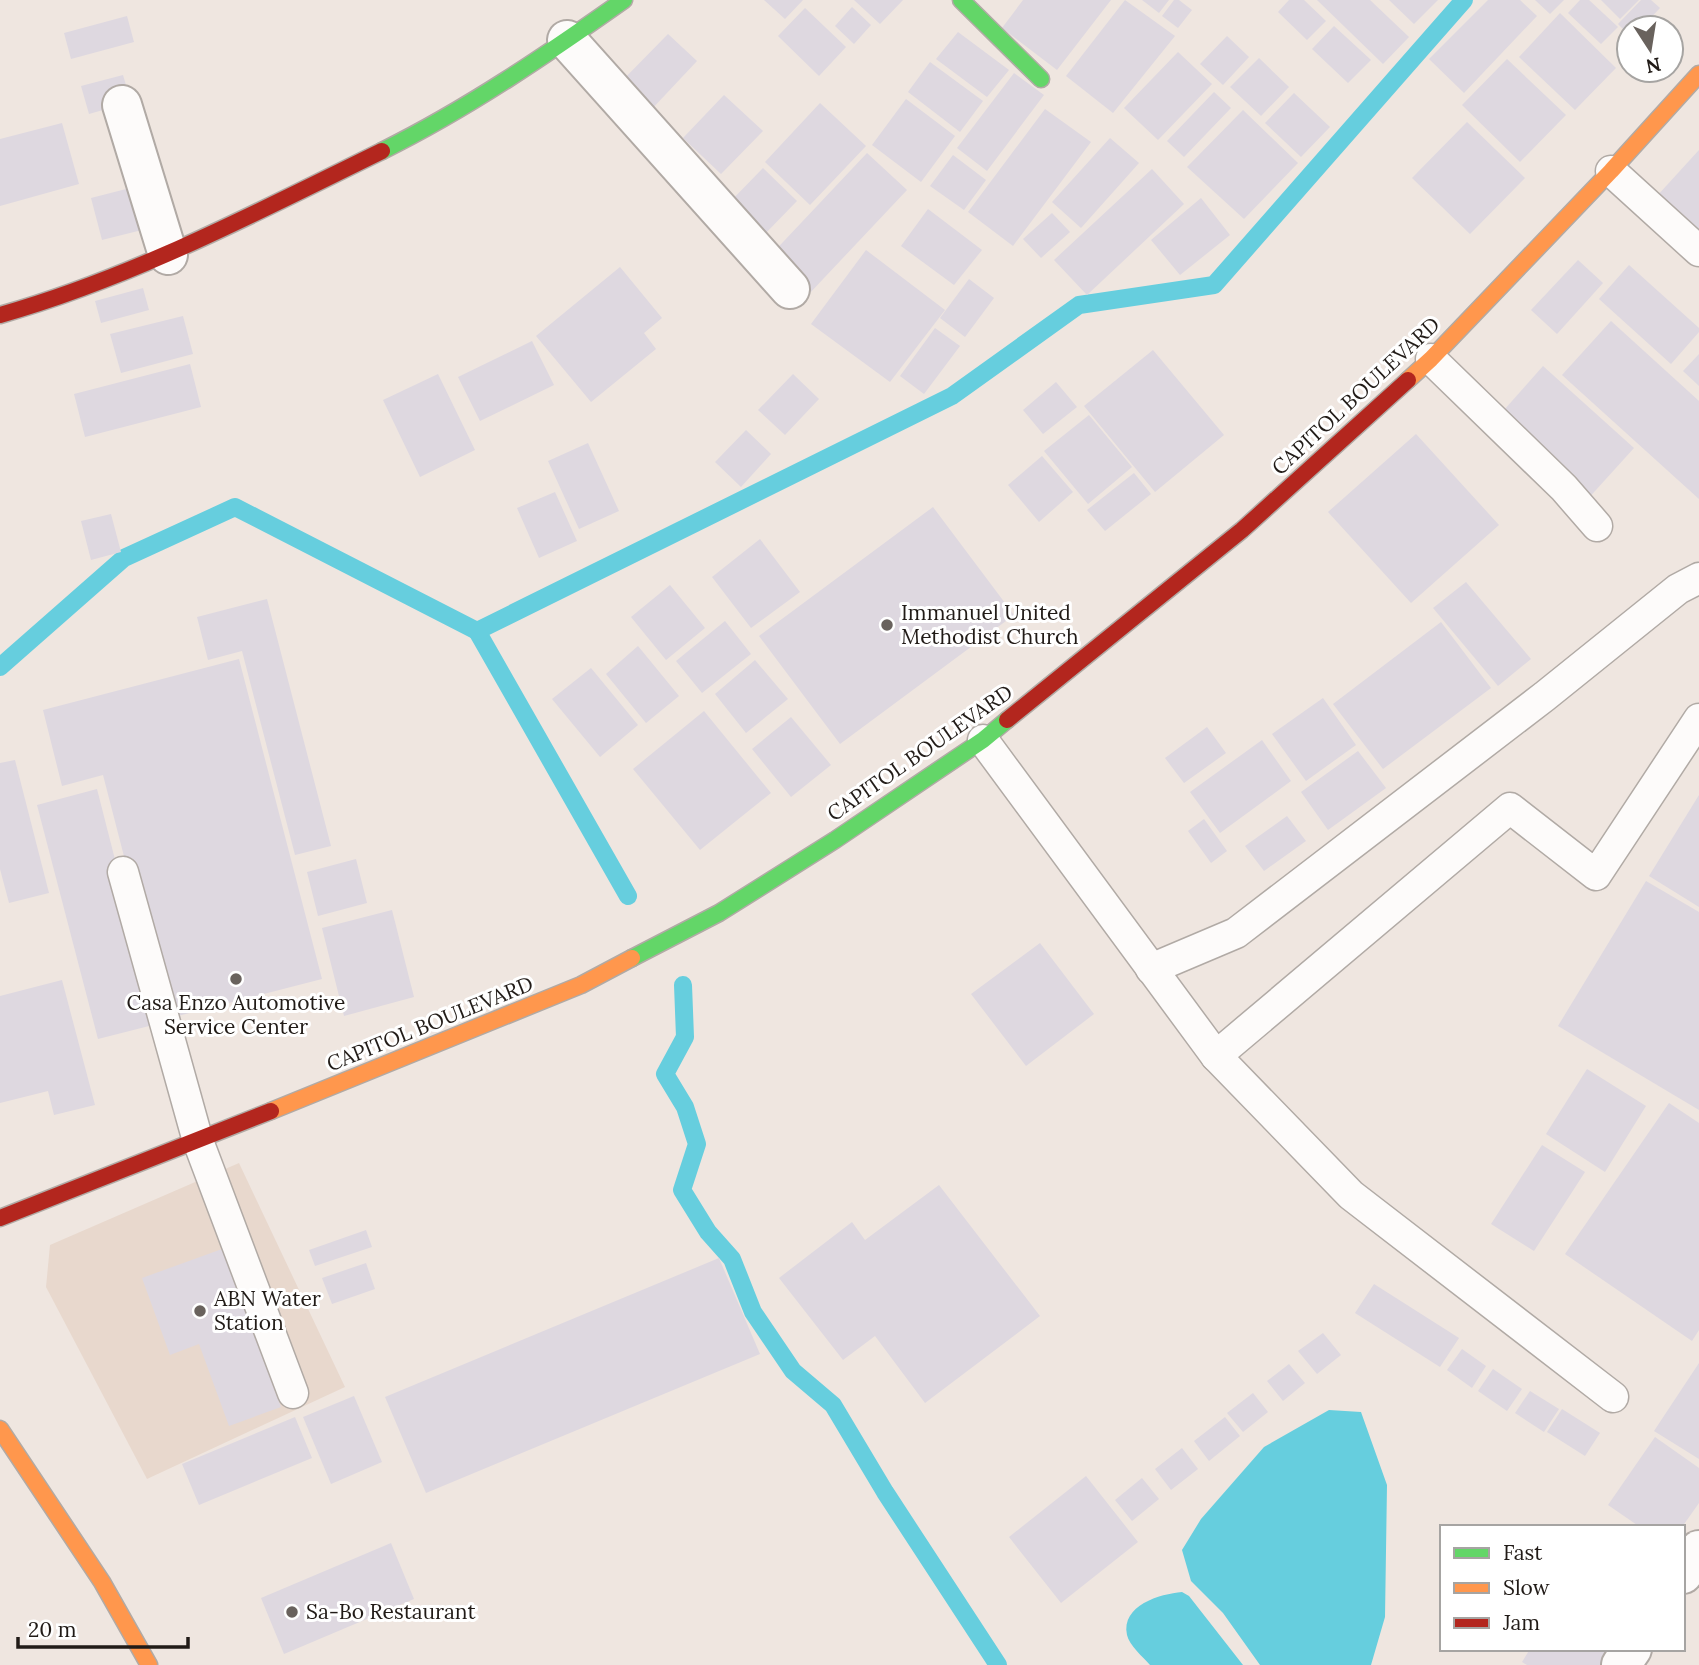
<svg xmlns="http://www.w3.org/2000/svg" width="1699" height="1665" font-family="Lora,serif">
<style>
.built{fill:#e8d8cd}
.water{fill:#66cede}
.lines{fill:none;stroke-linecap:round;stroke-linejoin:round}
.stream{stroke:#66cede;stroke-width:18}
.building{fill:#ded8e0}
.lane-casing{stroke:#b1aaa5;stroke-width:33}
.street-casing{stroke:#b1aaa5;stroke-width:42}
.fast-casing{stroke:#b1aaa5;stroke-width:19}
.slow-casing{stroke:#b1aaa5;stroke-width:19}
.jam-casing{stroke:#b1aaa5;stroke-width:19}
.lane{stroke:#fdfbfa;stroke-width:30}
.street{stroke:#fdfbfa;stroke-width:38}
.fast{stroke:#63d668;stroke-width:16}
.slow{stroke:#ff974d;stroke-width:16}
.jam{stroke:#b3261e;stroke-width:16}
.poi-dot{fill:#69625d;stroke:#fff;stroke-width:2.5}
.labels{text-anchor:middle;stroke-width:6;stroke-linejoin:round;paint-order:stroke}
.street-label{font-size:21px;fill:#211b17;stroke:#fff}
.poi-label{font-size:21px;fill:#211b17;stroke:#fff;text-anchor:start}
</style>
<rect width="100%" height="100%" fill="#efe6e0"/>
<path class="built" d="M239,1163L345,1387L147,1479L46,1287L50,1245Z"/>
<g class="water">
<path d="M1329,1410L1361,1412L1387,1485L1385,1617L1371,1665H1260L1223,1613L1191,1581L1182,1550L1201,1519L1264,1447Z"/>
<path d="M1182,1592L1189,1596L1243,1665H1150C1143,1657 1129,1645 1127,1635C1121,1605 1160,1594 1182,1592Z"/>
</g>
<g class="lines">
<g class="stream">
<path d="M477,631L628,896"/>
<path d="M0,667L124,558L235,507L477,631L952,396L1079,305L1214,285L1464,0"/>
<path d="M683,985L685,1037L665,1074L685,1107L697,1144L682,1190L708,1232L732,1259L753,1312L793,1371L833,1405L885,1492L998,1665"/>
</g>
</g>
<g class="building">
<path d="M764,0H803L785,19Z"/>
<path d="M854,0H903L880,24Z"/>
<path d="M1023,0H1111L1057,70L1002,28Z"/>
<path d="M1125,0L1175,36L1113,113L1066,76Z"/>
<path d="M1142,0H1169L1159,13Z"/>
<path d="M1174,0H1179L1192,10L1178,28L1162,16Z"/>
<path d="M1289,0H1304L1326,21L1307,40L1278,12Z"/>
<path d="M1317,0H1370L1409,37L1383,64Z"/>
<path d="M1389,0H1438L1414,24Z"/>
<path d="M1488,0H1520L1537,16L1464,93L1429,59Z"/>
<path d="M1535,0H1564L1550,14Z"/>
<path d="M1580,0H1589L1618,27L1601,44L1568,13Z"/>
<path d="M1601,0H1639L1620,19Z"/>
<path d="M1641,0H1651L1660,8L1641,28H1629V35L1618,24Z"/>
<path d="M852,7L871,25L854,44L835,26Z"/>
<path d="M805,8L846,47L819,76L778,36Z"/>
<path d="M1560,13L1616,68L1575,110L1519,57Z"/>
<path d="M127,16L134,42L71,59L64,33Z"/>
<path d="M1334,26L1371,60L1348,83L1312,49Z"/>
<path d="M958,32L1009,70L987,97L936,59Z"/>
<path d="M668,34L697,61L650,111L620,83Z"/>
<path d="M1227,36L1249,57L1223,85L1200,64Z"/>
<path d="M1178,52L1212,84L1158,140L1124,108Z"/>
<path d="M1259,58L1289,87L1261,116L1230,87Z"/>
<path d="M1507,59L1566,115L1520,162L1462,105Z"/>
<path d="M930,62L983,101L960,132L908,92Z"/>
<path d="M1014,73L1044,95L987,171L957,148Z"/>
<path d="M123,75L131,102L89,114L81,86Z"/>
<path d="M1214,92L1231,108L1184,157L1167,141Z"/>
<path d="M1294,93L1330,127L1301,157L1265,123Z"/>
<path d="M724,95L763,131L721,174L683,138Z"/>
<path d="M906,99L955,136L921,182L872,145Z"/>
<path d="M820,103L866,146L810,205L765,162Z"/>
<path d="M1045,109L1091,142L1013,246L968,212Z"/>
<path d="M1243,110L1298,163L1244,219L1187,167Z"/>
<path d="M1467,122L1525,178L1470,234L1412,178Z"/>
<path d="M62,123L79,184L0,206V139Z"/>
<path d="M1110,138L1139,163L1081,228L1052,202Z"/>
<path d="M1699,150V234L1657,196Z"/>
<path d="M867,153L907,190L808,295L768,258Z"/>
<path d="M953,155L986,180L964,210L930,186Z"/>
<path d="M763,168L797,201L761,238L726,206Z"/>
<path d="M1152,169L1184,204L1087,295L1054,260Z"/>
<path d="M130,188L142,230L102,240L91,198Z"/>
<path d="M1201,198L1230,235L1180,275L1151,240Z"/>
<path d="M928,209L982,250L954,285L901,246Z"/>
<path d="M1052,213L1070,232L1041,258L1023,239Z"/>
<path d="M866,250L945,310L890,382L811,324Z"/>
<path d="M1578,260L1603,283L1557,334L1531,310Z"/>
<path d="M1629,265L1699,328V332L1671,364L1599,299Z"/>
<path d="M620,267L662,318L644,333L656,349L591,402L536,336Z"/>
<path d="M969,279L994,298L965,337L940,318Z"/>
<path d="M143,288L149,310L101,323L95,301Z"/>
<path d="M183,316L193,354L121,373L110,334Z"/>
<path d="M1611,321L1699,401V499L1562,375Z"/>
<path d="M935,328L960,346L924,394L900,376Z"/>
<path d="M532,341L554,385L480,421L458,377Z"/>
<path d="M1153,350L1224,435L1155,492L1084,406Z"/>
<path d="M1699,354V386L1683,371Z"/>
<path d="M190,364L201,407L85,437L74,394Z"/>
<path d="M1543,366L1634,448L1586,501L1496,419Z"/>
<path d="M438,374L475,450L420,477L383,400Z"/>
<path d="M793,374L819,399L785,435L758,410Z"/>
<path d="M1056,382L1077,407L1043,434L1023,410Z"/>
<path d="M1089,415L1132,467L1088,504L1044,451Z"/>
<path d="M746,430L771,454L741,487L715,462Z"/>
<path d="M1416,434L1499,525L1411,603L1328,512Z"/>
<path d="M588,443L619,511L579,529L548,461Z"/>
<path d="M1042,456L1073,492L1039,522L1008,485Z"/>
<path d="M1134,473L1151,494L1105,531L1087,510Z"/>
<path d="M555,492L577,541L539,558L517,508Z"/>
<path d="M933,507L1014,615L840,744L759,636Z"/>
<path d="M111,514L121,552L91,560L81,521Z"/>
<path d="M760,539L800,592L751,628L712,577Z"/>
<path d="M1466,582L1531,659L1498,686L1433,608Z"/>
<path d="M670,585L705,628L666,660L631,617Z"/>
<path d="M267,599L331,846L295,855L242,651L208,660L197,617Z"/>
<path d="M725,621L751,654L702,693L676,661Z"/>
<path d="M1441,622L1491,688L1383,769L1333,704Z"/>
<path d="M638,646L679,696L646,723L606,674Z"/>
<path d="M239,659L322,979L166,1019L103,775L62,786L43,710Z"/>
<path d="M755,660L788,699L746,733L715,694Z"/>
<path d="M591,668L638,725L600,757L552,699Z"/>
<path d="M1323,698L1356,745L1306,781L1272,734Z"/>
<path d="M704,711L771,793L700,850L633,769Z"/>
<path d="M791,717L831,765L791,797L752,749Z"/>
<path d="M1207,727L1226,753L1184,783L1165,758Z"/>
<path d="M1262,740L1291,781L1220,833L1190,792Z"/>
<path d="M1358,751L1386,788L1328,830L1301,792Z"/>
<path d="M15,760L49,893L9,903L0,869V763Z"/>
<path d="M97,789L157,1024L98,1039L37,805Z"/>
<path d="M1699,795V907L1649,876Z"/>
<path d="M1287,816L1306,841L1264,871L1245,846Z"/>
<path d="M1204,819L1227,851L1211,863L1188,831Z"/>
<path d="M356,859L367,903L318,916L307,872Z"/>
<path d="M1646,881L1699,912V1110L1558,1026Z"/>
<path d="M392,910L414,997L344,1016L322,928Z"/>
<path d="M1040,943L1094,1014L1026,1066L971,994Z"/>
<path d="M62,980L95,1105L54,1115L48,1091L0,1103V996Z"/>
<path d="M1587,1069L1646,1106L1605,1172L1546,1134Z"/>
<path d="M1669,1103L1699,1123V1330L1692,1341L1565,1254Z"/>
<path d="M1542,1145L1585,1172L1534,1251L1491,1224Z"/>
<path d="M939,1185L1040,1316L925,1403L875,1336L843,1360L779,1278L852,1222L865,1240Z"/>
<path d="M366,1230L372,1247L315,1266L309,1250Z"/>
<path d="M222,1249L281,1407L229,1426L199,1344L170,1355L142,1278Z"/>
<path d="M719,1258L760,1354L426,1493L385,1397Z"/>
<path d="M366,1263L375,1289L332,1304L322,1278Z"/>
<path d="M1374,1284L1459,1338L1440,1367L1355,1313Z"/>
<path d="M1323,1333L1341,1355L1317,1374L1298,1351Z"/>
<path d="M1462,1349L1486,1366L1472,1388L1447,1370Z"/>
<path d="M1699,1363V1459L1654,1431Z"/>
<path d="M1289,1364L1305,1383L1283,1401L1267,1381Z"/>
<path d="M1493,1369L1522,1389L1507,1411L1478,1391Z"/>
<path d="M1530,1391L1559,1409L1544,1432L1515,1413Z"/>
<path d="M1253,1393L1268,1412L1243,1432L1227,1413Z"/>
<path d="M354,1396L382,1462L331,1484L303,1417Z"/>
<path d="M1562,1409L1600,1433L1585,1456L1547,1432Z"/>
<path d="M295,1417L312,1458L199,1505L182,1464Z"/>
<path d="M1225,1417L1240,1436L1209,1461L1194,1441Z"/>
<path d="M1655,1437L1699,1468V1503L1682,1527H1640L1608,1505Z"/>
<path d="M1182,1448L1198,1469L1171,1490L1155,1469Z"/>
<path d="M1086,1476L1138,1542L1061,1603L1009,1537Z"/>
<path d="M1142,1478L1159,1499L1132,1521L1115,1500Z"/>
<path d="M391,1543L414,1599L284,1654L261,1598Z"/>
<path d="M1530,1649H1611L1601,1665H1527L1522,1662Z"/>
</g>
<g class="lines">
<g class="lane-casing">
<g id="lane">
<path d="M1611,171L1699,251"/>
<path d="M1431,359L1564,488L1597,526"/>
<path d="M983,740L1216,1056L1351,1195L1613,1397"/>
<path d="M123,872L198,1141L293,1393"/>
<path d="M1151,969L1236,933L1545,696L1678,589L1699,578"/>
<path d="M1216,1056L1510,808L1596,875L1699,719"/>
</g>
</g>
<g class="street-casing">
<g id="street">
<path d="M567,40L790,289"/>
<path d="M122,105L168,255"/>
<path d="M1683,1574L1699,1550"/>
<path d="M1621,1665L1632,1649"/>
</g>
</g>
<g class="fast-casing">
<g id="fast">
<path d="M961,0L1041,79"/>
<path d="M382,151C467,109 546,55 624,0"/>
<path d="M632,958L719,913L835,840L983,740L1007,720"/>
</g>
</g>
<g class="slow-casing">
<g id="slow">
<path d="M1408,380L1431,359L1611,171L1699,74"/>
<path d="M271,1111L581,985L632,958"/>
<path d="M0,1429L102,1582L149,1665"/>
</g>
</g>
<g class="jam-casing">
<g id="jam">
<path d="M0,315C134,277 257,212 382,151"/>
<path d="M1007,720L1242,530L1408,380"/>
<path d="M0,1218L271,1111"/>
</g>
</g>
<use href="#lane" class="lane"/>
<use href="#street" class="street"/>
<use href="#fast" class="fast"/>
<use href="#slow" class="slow"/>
<use href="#jam" class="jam"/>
</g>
<g class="poi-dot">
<circle cx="887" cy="625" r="7"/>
<circle cx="236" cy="979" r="7"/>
<circle cx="200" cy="1311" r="7"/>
<circle cx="292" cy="1612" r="7"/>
</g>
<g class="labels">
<g class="street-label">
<text transform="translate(1356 396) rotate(-43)" y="7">CAPITOL BOULEVARD</text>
<text transform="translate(920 753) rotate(-35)" y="7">CAPITOL BOULEVARD</text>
<text transform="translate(430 1024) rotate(-22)" y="7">CAPITOL BOULEVARD</text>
</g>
<g class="poi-label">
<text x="901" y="620">Immanuel United<tspan x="901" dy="24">Methodist Church</tspan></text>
<text x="236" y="1010" text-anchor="middle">Casa Enzo Automotive<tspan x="236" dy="24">Service Center</tspan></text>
<text x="214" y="1306">ABN Water<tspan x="214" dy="24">Station</tspan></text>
<text x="306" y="1619">Sa-Bo Restaurant</text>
</g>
</g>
<rect x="1440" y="1525" width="245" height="126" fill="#ffffff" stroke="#a6a4a2" stroke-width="2"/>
<rect x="1454" y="1548" width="35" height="10" fill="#63d668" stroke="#a6a4a2" stroke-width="2"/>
<text x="1503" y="1560" font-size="21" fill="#211b17">Fast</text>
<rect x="1454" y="1583" width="35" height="10" fill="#ff974d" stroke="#a6a4a2" stroke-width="2"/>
<text x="1503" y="1595" font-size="21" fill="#211b17">Slow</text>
<rect x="1454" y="1618" width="35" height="10" fill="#b3261e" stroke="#a6a4a2" stroke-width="2"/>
<text x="1503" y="1630" font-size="21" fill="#211b17">Jam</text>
<g transform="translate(1650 49) rotate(168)"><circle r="33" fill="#ffffff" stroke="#a6a4a2" stroke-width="2"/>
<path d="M0-5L12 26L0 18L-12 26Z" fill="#69625d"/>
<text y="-10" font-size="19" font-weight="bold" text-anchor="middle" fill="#211b17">N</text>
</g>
<path d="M18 1637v10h170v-10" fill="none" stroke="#211b17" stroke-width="3.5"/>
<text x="28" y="1637" font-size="21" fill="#211b17" stroke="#ffffff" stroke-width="5" paint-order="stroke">20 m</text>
</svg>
